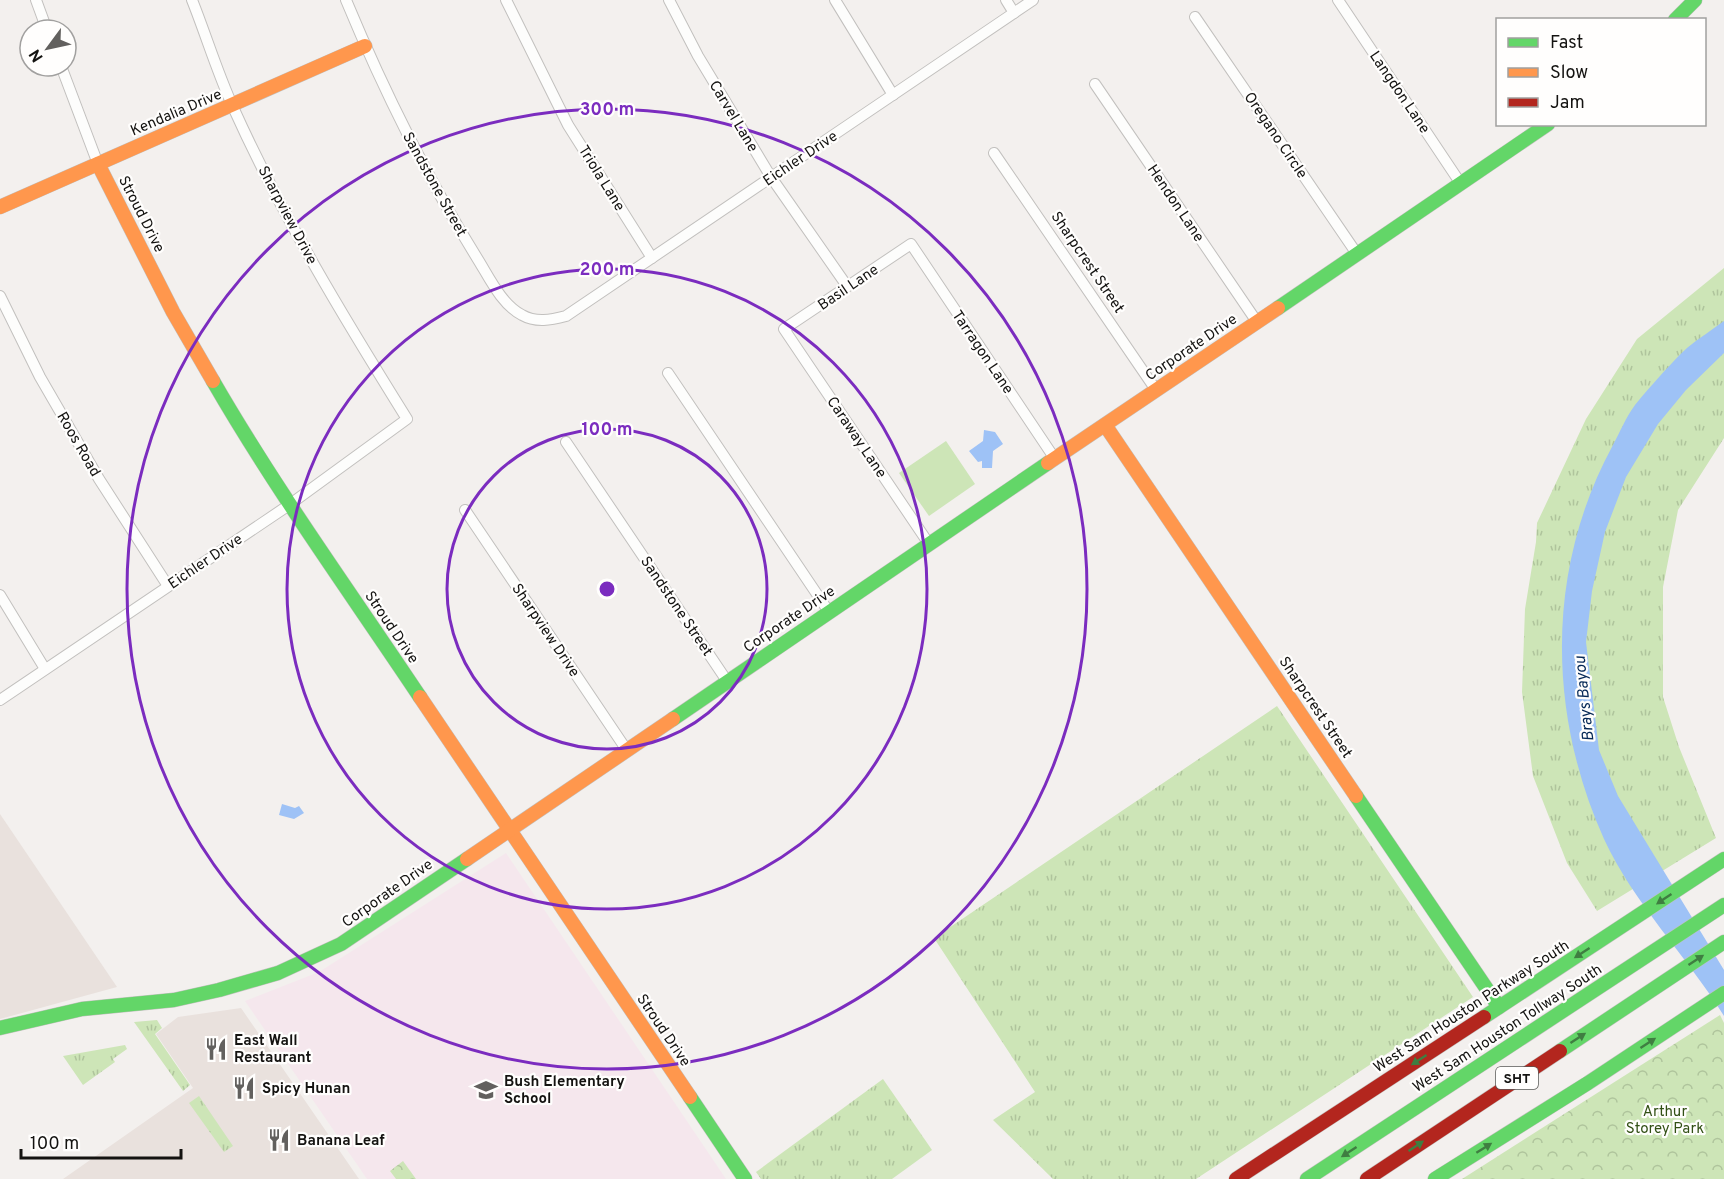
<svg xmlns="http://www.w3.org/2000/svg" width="1724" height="1179" font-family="Overpass,sans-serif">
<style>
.built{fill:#e9e1dd}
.education{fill:#f5e7ed}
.grass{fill:url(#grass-tufts)}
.park{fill:url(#park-crowns)}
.pitch{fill:#cde5b7}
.water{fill:#9ec2f6}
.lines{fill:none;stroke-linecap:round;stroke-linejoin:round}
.street-casing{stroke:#c2c0be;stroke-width:12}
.fast-casing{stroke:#c2c0be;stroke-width:15}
.slow-casing{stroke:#c2c0be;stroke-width:15}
.jam-casing{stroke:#c2c0be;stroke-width:15}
.street{stroke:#fdfdfc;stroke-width:10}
.fast{stroke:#63d668;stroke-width:14}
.slow{stroke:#ff974d;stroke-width:14}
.jam{stroke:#b3261e;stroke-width:14}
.oneway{fill:#3f7e41}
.ring{fill:none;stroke:#7b2cbf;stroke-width:3}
.labels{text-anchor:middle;stroke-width:4.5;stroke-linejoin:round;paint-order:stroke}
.shield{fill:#fffefd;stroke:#5a5a58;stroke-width:1.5}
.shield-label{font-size:14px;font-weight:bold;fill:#141311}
.street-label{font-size:15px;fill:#141311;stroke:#fffefd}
.poi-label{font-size:15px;font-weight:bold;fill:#141311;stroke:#fffefd;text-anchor:start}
.park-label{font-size:15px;fill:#325015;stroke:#fffefd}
.water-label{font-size:16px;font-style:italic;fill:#052856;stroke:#fffefd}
.centre{fill:#7b2cbf;stroke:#fffefd;stroke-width:3}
.ring-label{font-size:18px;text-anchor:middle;font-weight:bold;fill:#7b2cbf;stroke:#fffefd;stroke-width:4.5;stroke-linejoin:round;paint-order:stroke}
</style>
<defs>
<pattern id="grass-tufts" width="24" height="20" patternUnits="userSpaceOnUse" patternTransform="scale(1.5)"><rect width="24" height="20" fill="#cde5b7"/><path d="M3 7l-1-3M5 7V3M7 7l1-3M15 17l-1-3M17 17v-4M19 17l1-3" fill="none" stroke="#afc49c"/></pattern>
<pattern id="park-crowns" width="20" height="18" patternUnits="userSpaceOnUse" patternTransform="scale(1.5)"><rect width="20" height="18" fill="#cde5b7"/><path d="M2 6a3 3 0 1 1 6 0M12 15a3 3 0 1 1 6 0" fill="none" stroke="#afc49c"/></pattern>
</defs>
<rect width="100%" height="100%" fill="#f3f0ee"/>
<g class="built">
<path d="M0,814L117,987L0,1019Z"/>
<path d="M241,1008L359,1179H63L193,1088L156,1034L178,1017Z"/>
</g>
<path class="education" d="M506,853L726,1179H367L245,1001L319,972Z"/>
<g class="grass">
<path d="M1724,268V438L1678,510L1663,587V697L1679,747L1716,838L1597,911L1567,863L1533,776L1522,692L1525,609L1536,542L1537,523L1586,419L1637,339Z"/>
<path d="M1277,706L1473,997L1196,1179H1053L993,1120L1035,1092L934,938Z"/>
<path d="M157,1020L162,1028L155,1034L190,1085L183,1091L134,1022Z"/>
<path d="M125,1045L127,1049L113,1059L115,1062L83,1085L63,1056Z"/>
<path d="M883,1079L932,1150L892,1179H761L756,1172Z"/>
<path d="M199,1096L233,1146L224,1152L189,1103Z"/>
</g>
<g class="park">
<path d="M1720,1015L1724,1023V1179H1462Z"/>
<path d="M403,1161L416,1179H396L390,1171Z"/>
</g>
<path class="pitch" d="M946,441L975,484L929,516L899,473Z"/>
<g class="water">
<path d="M1724,321V353L1686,390L1658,424L1626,477L1605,532L1592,591L1586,642L1599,750L1618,796L1724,970V1016C1687,956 1634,904 1604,839C1547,712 1546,568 1613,445C1620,432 1626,417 1635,405C1648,389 1672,362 1687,348C1699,338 1712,330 1724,321Z"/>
<path d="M984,430L995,432L1003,444L993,451L992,468H982V461L978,462L969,451L983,441Z"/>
<path d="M282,804L295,808L299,806L304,813L294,819L279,815Z"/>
</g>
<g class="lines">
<g class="street-casing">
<g id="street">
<path d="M36,0L47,30"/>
<path d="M346,0C383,89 426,176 477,258C489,277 501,304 522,315C536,323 551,320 566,316L1033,0"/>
<path d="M506,0L568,125L652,258"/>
<path d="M669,0L698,56L771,177L847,286"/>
<path d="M835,0L893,95"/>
<path d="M1006,0L1014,13"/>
<path d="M1338,0L1461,184"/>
<path d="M1195,17L1357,254"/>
<path d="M61,66L98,164"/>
<path d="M1095,84L1257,322"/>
<path d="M994,153L1156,390"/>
<path d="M0,296L40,377L99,479L168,586"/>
<path d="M668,373L829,612"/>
<path d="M566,442L727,681"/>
<path d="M465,510L626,749"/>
<path d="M929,544L784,329L911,244L1055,459"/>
<path d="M0,595L45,669"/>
<path d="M0,700L289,505L407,419C344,318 282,216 233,107C217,72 206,35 192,0"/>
</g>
</g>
<g class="fast-casing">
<g id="fast">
<path d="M1675,20L1695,0"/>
<path d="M1278,308L1548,124"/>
<path d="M213,381C276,490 350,592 420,697"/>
<path d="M673,719L1048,463"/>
<path d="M1356,796L1499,1007"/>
<path d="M1484,1017L1724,859"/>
<path d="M0,1028L82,1009L174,1000L219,990L278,973L341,944L467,859"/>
<path d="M1560,1051L1724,942"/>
<path d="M690,1097L745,1179"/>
<path d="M1307,1179L1724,905"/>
<path d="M1435,1179L1588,1083L1724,993"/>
</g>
</g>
<g class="slow-casing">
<g id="slow">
<path d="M98,164L173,312L213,381"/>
<path d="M0,207L365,46"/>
<path d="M1105,425L1356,796"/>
<path d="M1048,463L1278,308"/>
<path d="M420,697L690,1097"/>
<path d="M467,859L673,719"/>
</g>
</g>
<g class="jam-casing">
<g id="jam">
<path d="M1236,1179L1484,1017"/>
<path d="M1367,1179L1560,1051"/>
</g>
</g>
<use href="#street" class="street"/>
<use href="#fast" class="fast"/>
<use href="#slow" class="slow"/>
<use href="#jam" class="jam"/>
</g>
<defs><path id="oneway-solid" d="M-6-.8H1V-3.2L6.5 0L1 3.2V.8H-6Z" transform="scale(1.5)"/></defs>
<g class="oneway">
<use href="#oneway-solid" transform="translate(1664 899) rotate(146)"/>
<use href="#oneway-solid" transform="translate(1582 953) rotate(147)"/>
<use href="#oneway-solid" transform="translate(1696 960) rotate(-33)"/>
<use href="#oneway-solid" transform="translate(1578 1038) rotate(-33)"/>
<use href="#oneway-solid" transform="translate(1648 1043) rotate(-33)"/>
<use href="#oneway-solid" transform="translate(1419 1060) rotate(147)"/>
<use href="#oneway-solid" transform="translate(1416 1146) rotate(-34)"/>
<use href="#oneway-solid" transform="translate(1484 1148) rotate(-32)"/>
<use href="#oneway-solid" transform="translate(1349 1152) rotate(147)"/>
</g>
<g class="ring">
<circle cx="607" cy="589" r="160"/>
<circle cx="607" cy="589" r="320"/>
<circle cx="607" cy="589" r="480"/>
</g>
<defs>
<g id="restaurant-bare" transform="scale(1.8)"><path d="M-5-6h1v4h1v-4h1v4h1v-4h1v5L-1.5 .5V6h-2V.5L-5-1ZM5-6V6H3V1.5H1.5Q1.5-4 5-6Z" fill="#62605e" stroke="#fffefd" stroke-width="2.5" paint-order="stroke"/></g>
<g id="school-bare" transform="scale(1.8)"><path d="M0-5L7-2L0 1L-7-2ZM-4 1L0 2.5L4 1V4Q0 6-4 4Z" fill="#62605e" stroke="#fffefd" stroke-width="2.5" paint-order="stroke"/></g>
</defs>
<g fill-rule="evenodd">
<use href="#restaurant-bare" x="216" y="1049"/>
<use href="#restaurant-bare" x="244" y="1088"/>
<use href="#school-bare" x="486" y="1090"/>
<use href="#restaurant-bare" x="279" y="1140"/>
</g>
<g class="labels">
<rect class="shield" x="1496" y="1067" width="42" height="22" rx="4.5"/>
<g class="shield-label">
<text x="1517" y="1083">SHT</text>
</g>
<g class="street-label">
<text transform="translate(1400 92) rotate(56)" y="5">Langdon Lane</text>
<text transform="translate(176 112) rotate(-23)" y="5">Kendalia Drive</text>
<text transform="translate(734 116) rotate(59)" y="5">Carvel Lane</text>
<text transform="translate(1276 135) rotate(56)" y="5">Oregano Circle</text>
<text transform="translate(800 158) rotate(-34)" y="5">Eichler Drive</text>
<text transform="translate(602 178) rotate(58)" y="5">Triola Lane</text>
<text transform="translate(435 184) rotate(61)" y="5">Sandstone Street</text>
<text transform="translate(1176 203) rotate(56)" y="5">Hendon Lane</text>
<text transform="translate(142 214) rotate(63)" y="5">Stroud Drive</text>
<text transform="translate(288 215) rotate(62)" y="5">Sharpview Drive</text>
<text transform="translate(1088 262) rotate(56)" y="5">Sharpcrest Street</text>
<text transform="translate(848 287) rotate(-34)" y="5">Basil Lane</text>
<text transform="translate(1191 347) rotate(-34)" y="5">Corporate Drive</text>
<text transform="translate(983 352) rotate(56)" y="5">Tarragon Lane</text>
<text transform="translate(857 437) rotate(56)" y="5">Caraway Lane</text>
<text transform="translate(79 444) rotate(60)" y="5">Roos Road</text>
<text transform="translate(205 561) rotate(-34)" y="5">Eichler Drive</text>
<text transform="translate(677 606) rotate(56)" y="5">Sandstone Street</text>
<text transform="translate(789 619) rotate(-34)" y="5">Corporate Drive</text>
<text transform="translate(392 627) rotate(56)" y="5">Stroud Drive</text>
<text transform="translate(546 630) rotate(56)" y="5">Sharpview Drive</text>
<text transform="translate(1316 707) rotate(56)" y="5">Sharpcrest Street</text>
<text transform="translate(387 893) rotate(-35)" y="5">Corporate Drive</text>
<text transform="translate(1471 1006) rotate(-33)" y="5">West Sam Houston Parkway South</text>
<text transform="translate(1507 1028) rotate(-33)" y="5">West Sam Houston Tollway South</text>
<text transform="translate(664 1030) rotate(56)" y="5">Stroud Drive</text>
</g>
<g class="poi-label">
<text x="234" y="1045">East Wall<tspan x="234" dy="17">Restaurant</tspan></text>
<text x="504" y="1086">Bush Elementary<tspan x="504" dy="17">School</tspan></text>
<text x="262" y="1093">Spicy Hunan</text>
<text x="297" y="1145">Banana Leaf</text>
</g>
<g class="park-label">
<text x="1665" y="1116">Arthur<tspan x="1665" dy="17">Storey Park</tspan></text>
</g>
<g class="water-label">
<text transform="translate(1583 699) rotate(-96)" y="6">Brays Bayou</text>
</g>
</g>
<circle cx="607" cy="589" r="9" class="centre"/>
<g class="ring-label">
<text x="607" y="115">300 m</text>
<text x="607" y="275">200 m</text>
<text x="607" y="435">100 m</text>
</g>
<rect x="1496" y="18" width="210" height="108" fill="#fffefd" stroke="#a1a09f" stroke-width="1.5"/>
<rect x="1508" y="38" width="30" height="9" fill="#63d668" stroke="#a1a09f" stroke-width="1.5"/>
<text x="1550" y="48" font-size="18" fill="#141311">Fast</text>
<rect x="1508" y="68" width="30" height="9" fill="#ff974d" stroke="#a1a09f" stroke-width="1.5"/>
<text x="1550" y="78" font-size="18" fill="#141311">Slow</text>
<rect x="1508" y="98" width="30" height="9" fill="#b3261e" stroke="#a1a09f" stroke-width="1.5"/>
<text x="1550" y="108" font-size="18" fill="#141311">Jam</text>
<g transform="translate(48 48) rotate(237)"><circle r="28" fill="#fffefd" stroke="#a1a09f" stroke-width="1.5"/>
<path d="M0-4.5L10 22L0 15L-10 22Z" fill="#62605e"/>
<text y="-9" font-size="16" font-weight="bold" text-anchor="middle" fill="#141311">N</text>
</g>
<path d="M21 1149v9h160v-9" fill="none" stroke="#141311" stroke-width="3"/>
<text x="30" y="1149" font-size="18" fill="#141311" stroke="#fffefd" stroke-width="4.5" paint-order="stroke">100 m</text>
</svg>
